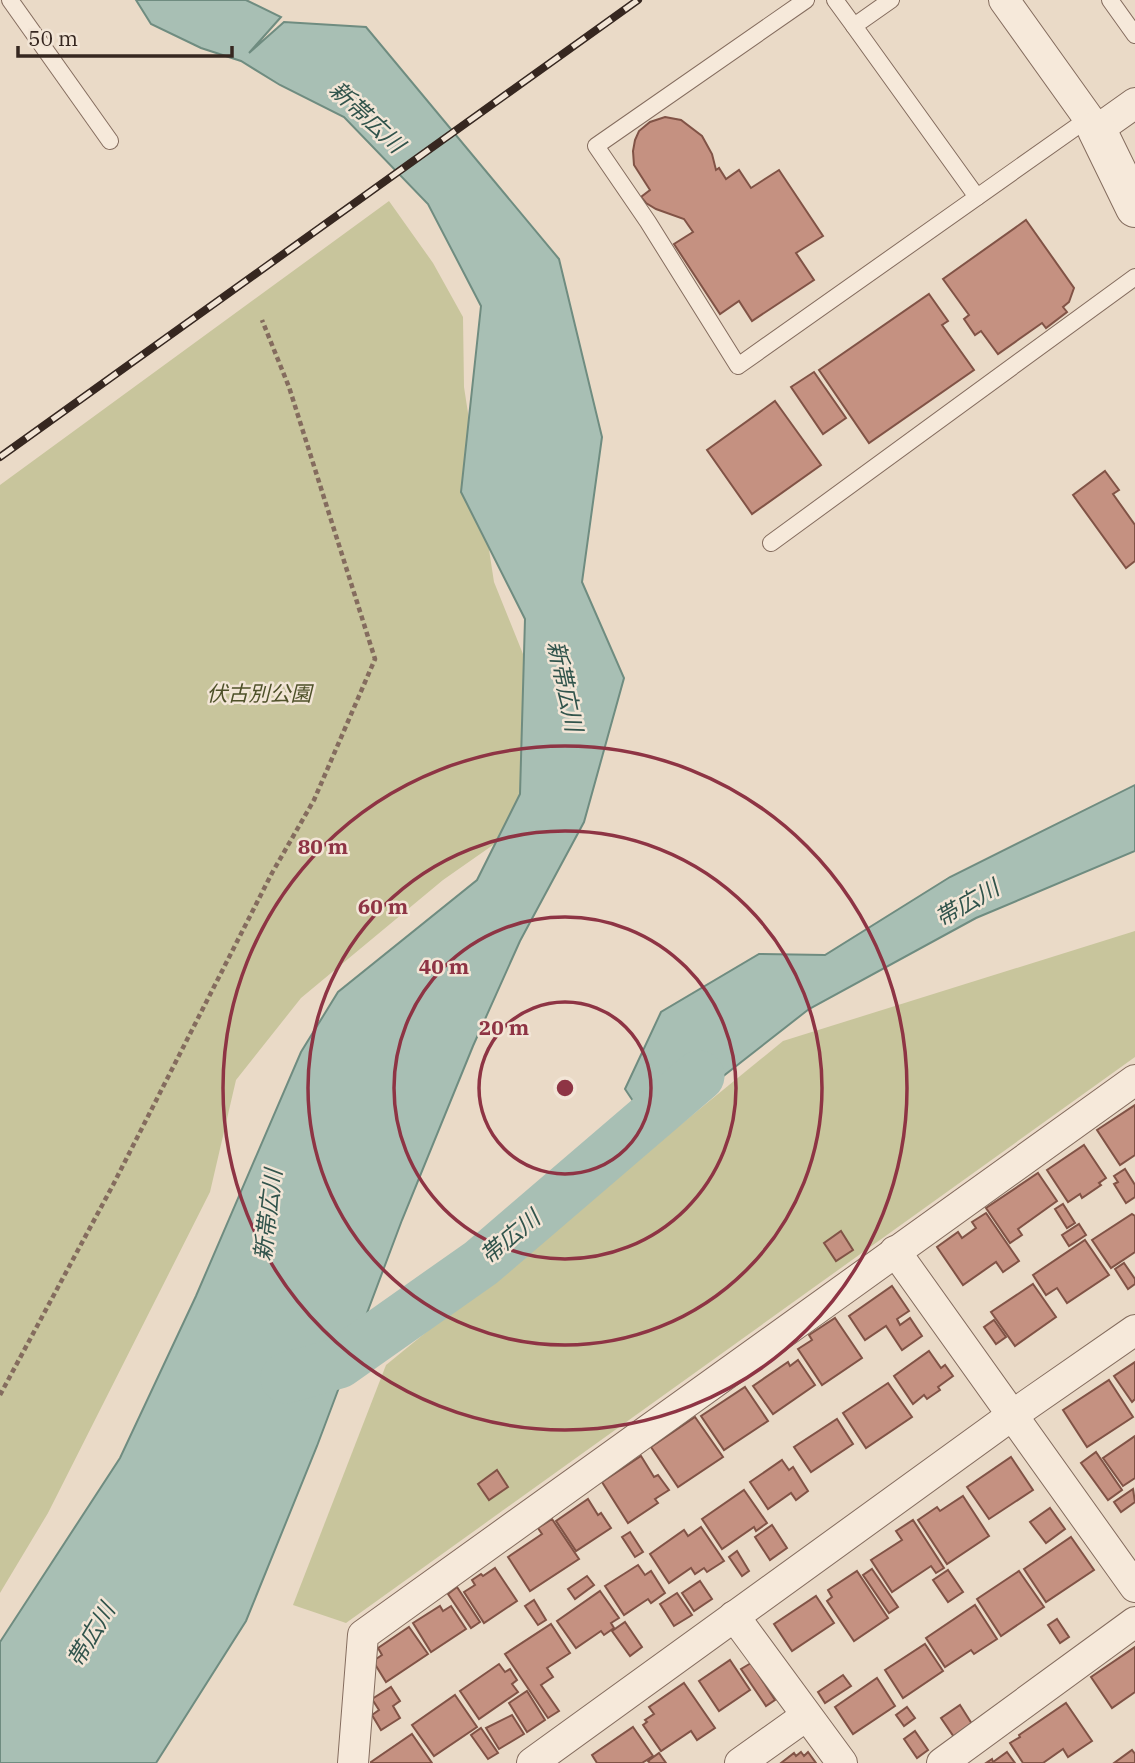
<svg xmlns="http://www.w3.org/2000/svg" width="1135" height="1763" font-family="'IBM Plex Serif','Noto Sans JP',serif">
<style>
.green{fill:#c8c59c}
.water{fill:#a8bfb4;stroke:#6f8c80;stroke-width:2}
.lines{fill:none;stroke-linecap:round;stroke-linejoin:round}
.river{stroke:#a8bfb4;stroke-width:51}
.building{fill:#c59181;stroke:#815346;stroke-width:2}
.service-casing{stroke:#846c5e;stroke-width:18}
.minor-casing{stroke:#846c5e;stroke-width:32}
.tertiary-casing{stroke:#846c5e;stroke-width:40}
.path{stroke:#846c5e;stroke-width:4.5;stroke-dasharray:5 3.5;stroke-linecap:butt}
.service{stroke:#f6e9da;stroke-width:16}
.minor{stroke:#f6e9da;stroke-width:30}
.tertiary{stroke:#f6e9da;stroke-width:38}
.rail-casing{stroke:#362720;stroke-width:8}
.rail{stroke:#f2e5d6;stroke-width:5;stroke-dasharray:16;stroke-linecap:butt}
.ring{fill:none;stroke:#8e3444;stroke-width:3.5}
.labels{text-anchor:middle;stroke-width:5;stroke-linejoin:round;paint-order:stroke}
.park-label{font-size:21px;font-style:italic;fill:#4e5129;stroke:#f2e5d6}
.water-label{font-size:23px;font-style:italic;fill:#31544c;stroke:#f2e5d6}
.centre{fill:#8e3444;stroke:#f2e5d6;stroke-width:3.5}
.ring-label{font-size:21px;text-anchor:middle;font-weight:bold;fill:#8e3444;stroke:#f2e5d6;stroke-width:5;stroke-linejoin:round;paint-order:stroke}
</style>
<rect width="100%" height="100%" fill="#eadac7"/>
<g class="green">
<path d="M389,201L433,263L463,317L464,387L494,582L523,654L536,699L547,752L503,838L443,880L301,998L236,1080L210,1192L48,1513L0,1593V485Z"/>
<path d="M1135,931V1057L346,1623L293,1605L386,1365L783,1041Z"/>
</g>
<g class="water">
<path d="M136,0H246L281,17L249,53L284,22L366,27L559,259L602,437L582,582L624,678L584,822L520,941L473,1046L402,1220L317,1446L246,1621L156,1763H0V1642L120,1458L196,1296L301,1052L338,992L477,880L520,794L525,619L461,492L481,306L428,204L344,117L280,85L241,61L201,48L151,24Z"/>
<path d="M1135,785V851L976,918L809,1009L653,1131L625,1089L661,1012L759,954L825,955L950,877Z"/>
</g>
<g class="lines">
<path class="river" d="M286,1378L339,1363L481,1263L699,1076"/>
</g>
<g class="building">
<path d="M665,117L681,120L702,136L712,154L716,170L719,168L726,179L739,170L751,188L779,170L823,236L796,253L814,280L752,321L739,301L720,314L674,244L693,232L684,219L656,209L646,203L641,197L650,190L634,165L633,151L635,140L639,131L650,122Z"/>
<path d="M1026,220L1074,288L1069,302L1063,307L1067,312L1046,328L1042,323L998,354L981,331L975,335L964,319L969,315L943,279Z"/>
<path d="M929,294L948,321L942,325L974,370L869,443L819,370Z"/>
<path d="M814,372L846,418L823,434L791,387Z"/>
<path d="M775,401L821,465L752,514L707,450Z"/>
<path d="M1105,471L1119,490L1113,494L1135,525V561L1126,568L1073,495Z"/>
<path d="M1135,1105V1155L1120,1165L1097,1130Z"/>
<path d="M1084,1145L1106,1178L1099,1183L1101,1185L1082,1198L1080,1194L1068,1202L1047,1170Z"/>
<path d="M1125,1169L1135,1185V1197L1126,1203L1114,1184L1118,1182L1114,1176Z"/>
<path d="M1038,1173L1057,1201L1018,1229L1022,1235L1010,1243L986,1208Z"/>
<path d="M1063,1204L1075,1223L1067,1228L1055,1209Z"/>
<path d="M986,1213L1019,1261L1003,1272L996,1262L963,1285L937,1247L958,1232L962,1238L976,1228L972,1222Z"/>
<path d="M1132,1214L1135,1216V1252L1111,1268L1092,1240Z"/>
<path d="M1079,1224L1086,1235L1069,1246L1062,1235Z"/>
<path d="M841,1231L853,1250L836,1261L824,1243Z"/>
<path d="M1085,1240L1109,1275L1067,1303L1057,1288L1046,1295L1033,1275Z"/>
<path d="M1124,1263L1135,1279V1284L1128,1289L1115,1269Z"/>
<path d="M1033,1284L1056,1317L1015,1346L991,1312Z"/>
<path d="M892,1286L909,1311L897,1319L900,1325L910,1318L922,1336L902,1350L886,1326L865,1340L849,1316Z"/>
<path d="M835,1318L862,1358L822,1385L798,1349L812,1340L809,1335Z"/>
<path d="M994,1320L1006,1337L996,1344L984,1327Z"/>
<path d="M929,1351L941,1368L945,1365L953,1376L938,1387L940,1390L927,1399L924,1395L913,1404L894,1376Z"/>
<path d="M798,1360L815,1385L773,1414L753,1386L788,1362L790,1366Z"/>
<path d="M1135,1362V1399L1132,1402L1114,1376Z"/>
<path d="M1109,1380L1133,1417L1087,1447L1063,1410Z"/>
<path d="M888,1383L912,1417L866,1448L843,1413Z"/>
<path d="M745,1387L768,1421L724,1450L701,1416Z"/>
<path d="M695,1417L723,1457L678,1487L651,1447Z"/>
<path d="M837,1419L853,1444L811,1472L794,1447Z"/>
<path d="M1135,1436V1478L1123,1486L1103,1458Z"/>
<path d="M1096,1452L1122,1490L1108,1500L1081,1463Z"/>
<path d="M641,1456L654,1477L658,1475L669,1490L655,1499L658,1503L628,1523L602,1482Z"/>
<path d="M1011,1457L1033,1490L989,1519L967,1487Z"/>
<path d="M782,1460L789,1470L793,1467L808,1491L796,1500L791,1493L768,1509L750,1482Z"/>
<path d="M497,1470L508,1487L489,1500L478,1484Z"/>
<path d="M1133,1489L1135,1502L1121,1512L1114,1502Z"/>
<path d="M744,1490L767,1523L756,1531L754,1527L722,1549L702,1519Z"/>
<path d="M963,1496L989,1536L947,1564L918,1520L937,1507L940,1511Z"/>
<path d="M588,1499L598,1515L601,1513L611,1528L576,1551L556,1521Z"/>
<path d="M1050,1508L1065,1529L1046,1543L1030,1522Z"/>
<path d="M552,1519L579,1559L530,1591L508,1557L542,1534L538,1528Z"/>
<path d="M913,1520L944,1568L936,1573L931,1566L892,1592L871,1560L902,1540L896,1531Z"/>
<path d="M772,1525L787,1548L770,1560L755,1537Z"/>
<path d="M701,1527L724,1561L707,1572L704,1568L695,1574L691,1568L669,1583L650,1554L684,1530L688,1536Z"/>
<path d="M630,1532L643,1552L635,1557L622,1537Z"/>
<path d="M1071,1537L1094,1570L1046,1602L1024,1569Z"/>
<path d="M737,1551L749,1571L742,1576L729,1557Z"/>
<path d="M638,1565L645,1575L651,1571L665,1593L651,1603L648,1599L624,1615L605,1586Z"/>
<path d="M495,1568L517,1601L484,1623L464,1592L475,1585L472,1580L481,1574L483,1576Z"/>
<path d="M872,1569L898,1607L889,1613L863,1575Z"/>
<path d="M948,1570L963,1592L948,1602L933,1580Z"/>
<path d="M857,1571L888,1618L854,1641L827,1601L832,1597L828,1590Z"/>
<path d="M1019,1571L1044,1607L1001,1636L977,1599Z"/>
<path d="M587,1576L594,1585L575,1599L568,1589Z"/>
<path d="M700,1581L712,1599L694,1611L682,1593Z"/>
<path d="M457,1587L480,1622L471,1628L448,1594Z"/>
<path d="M600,1591L619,1618L611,1623L614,1628L604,1635L601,1631L576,1648L557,1621Z"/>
<path d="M677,1593L692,1615L674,1626L660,1604Z"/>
<path d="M816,1596L834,1623L792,1651L774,1624Z"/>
<path d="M534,1600L546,1620L538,1625L525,1606Z"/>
<path d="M975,1605L997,1639L974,1654L971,1650L945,1667L926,1638Z"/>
<path d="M440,1606L443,1611L451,1606L466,1629L431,1652L413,1623Z"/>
<path d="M1057,1619L1069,1637L1060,1643L1048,1625Z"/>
<path d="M625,1622L642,1647L630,1656L612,1631Z"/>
<path d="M551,1624L570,1653L547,1668L553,1677L541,1685L559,1711L548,1718L505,1654Z"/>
<path d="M409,1627L428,1654L386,1682L373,1661L382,1655L378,1648Z"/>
<path d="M925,1644L943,1671L903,1698L885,1670Z"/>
<path d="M1135,1647V1692L1112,1708L1091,1677Z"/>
<path d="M730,1660L750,1690L719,1711L699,1681Z"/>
<path d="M751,1663L775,1700L766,1706L741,1669Z"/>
<path d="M499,1664L505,1672L510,1669L517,1680L512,1684L518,1692L479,1719L460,1691Z"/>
<path d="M843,1675L851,1686L825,1703L818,1692Z"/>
<path d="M877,1678L895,1706L853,1734L835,1707Z"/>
<path d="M684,1683L715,1728L697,1740L691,1731L661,1751L643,1725L647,1722L645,1720L654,1714L649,1707Z"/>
<path d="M391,1687L400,1701L393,1706L400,1718L381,1730L372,1715L379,1710L372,1699Z"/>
<path d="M527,1691L545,1720L527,1732L509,1703Z"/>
<path d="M455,1695L477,1727L434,1756L412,1725Z"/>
<path d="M1066,1703L1092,1741L1068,1757L1063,1749L1043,1763H1023L1010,1743L1020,1737L1019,1735Z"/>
<path d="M960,1705L972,1724L954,1737L941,1718Z"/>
<path d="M907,1707L915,1718L904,1726L896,1715Z"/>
<path d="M512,1715L524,1734L499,1749L486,1728Z"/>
<path d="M633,1727L653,1756L642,1763H597L592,1755Z"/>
<path d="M481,1728L498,1753L488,1759L471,1735Z"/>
<path d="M915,1731L928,1750L917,1758L904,1739Z"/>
<path d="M412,1734L432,1763H371V1762Z"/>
<path d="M1132,1750L1135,1754V1763H1114Z"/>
<path d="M801,1752L804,1756L808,1752L816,1763H781L794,1753L796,1756Z"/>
<path d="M1007,1752L1015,1763H986L992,1759L993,1762Z"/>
<path d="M659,1753L666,1763H650L648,1761Z"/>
</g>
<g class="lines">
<g class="service-casing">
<g id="service">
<path d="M10,0L110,141"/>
<path d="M806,0L596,146L648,222L738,366L1089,118"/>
<path d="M835,0L854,26"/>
<path d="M891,0L854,26L977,197"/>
<path d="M1110,0L1135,35"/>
<path d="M771,543L1135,277"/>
</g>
</g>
<g class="minor-casing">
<g id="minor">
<path d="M1004,0L1097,130L1135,103"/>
<path d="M895,1251L1135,1587"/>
<path d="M734,1616L842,1763"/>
<path d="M353,1763L363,1635L1135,1080"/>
<path d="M532,1763L1014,1414L1135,1330"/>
<path d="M740,1763L806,1716"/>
<path d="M942,1763L1135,1622"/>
</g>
</g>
<g class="tertiary-casing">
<path id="tertiary" d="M1097,130L1135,208"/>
</g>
<path class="path" d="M0,1395L113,1185L272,873L314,800L375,659L289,387L262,320"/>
<use href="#service" class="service"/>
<use href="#minor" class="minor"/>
<use href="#tertiary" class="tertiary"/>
<g class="rail-casing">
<path id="rail" d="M0,457L638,0"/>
</g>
<use href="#rail" class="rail"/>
</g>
<g class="ring">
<circle cx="565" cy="1088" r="86"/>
<circle cx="565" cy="1088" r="171"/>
<circle cx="565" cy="1088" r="257"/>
<circle cx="565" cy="1088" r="342"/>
</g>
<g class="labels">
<g class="park-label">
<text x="259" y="701">伏古別公園</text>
</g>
<g class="water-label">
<text transform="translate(367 117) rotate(43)" y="8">新帯広川</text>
<text transform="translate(565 686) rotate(78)" y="8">新帯広川</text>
<text transform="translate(967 903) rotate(-30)" y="8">帯広川</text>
<text transform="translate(268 1215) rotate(-83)" y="8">新帯広川</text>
<text transform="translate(510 1237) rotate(-40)" y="8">帯広川</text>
<text transform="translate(91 1635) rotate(-59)" y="8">帯広川</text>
</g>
</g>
<circle cx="565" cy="1088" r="10" class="centre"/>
<g class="ring-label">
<text x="323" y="854">80 m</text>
<text x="383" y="914">60 m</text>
<text x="444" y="974">40 m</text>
<text x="504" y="1035">20 m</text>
</g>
<path d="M18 46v10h214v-10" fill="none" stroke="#362720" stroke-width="3.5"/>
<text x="28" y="46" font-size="21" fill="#362720" stroke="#f2e5d6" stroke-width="5" paint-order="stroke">50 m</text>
</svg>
